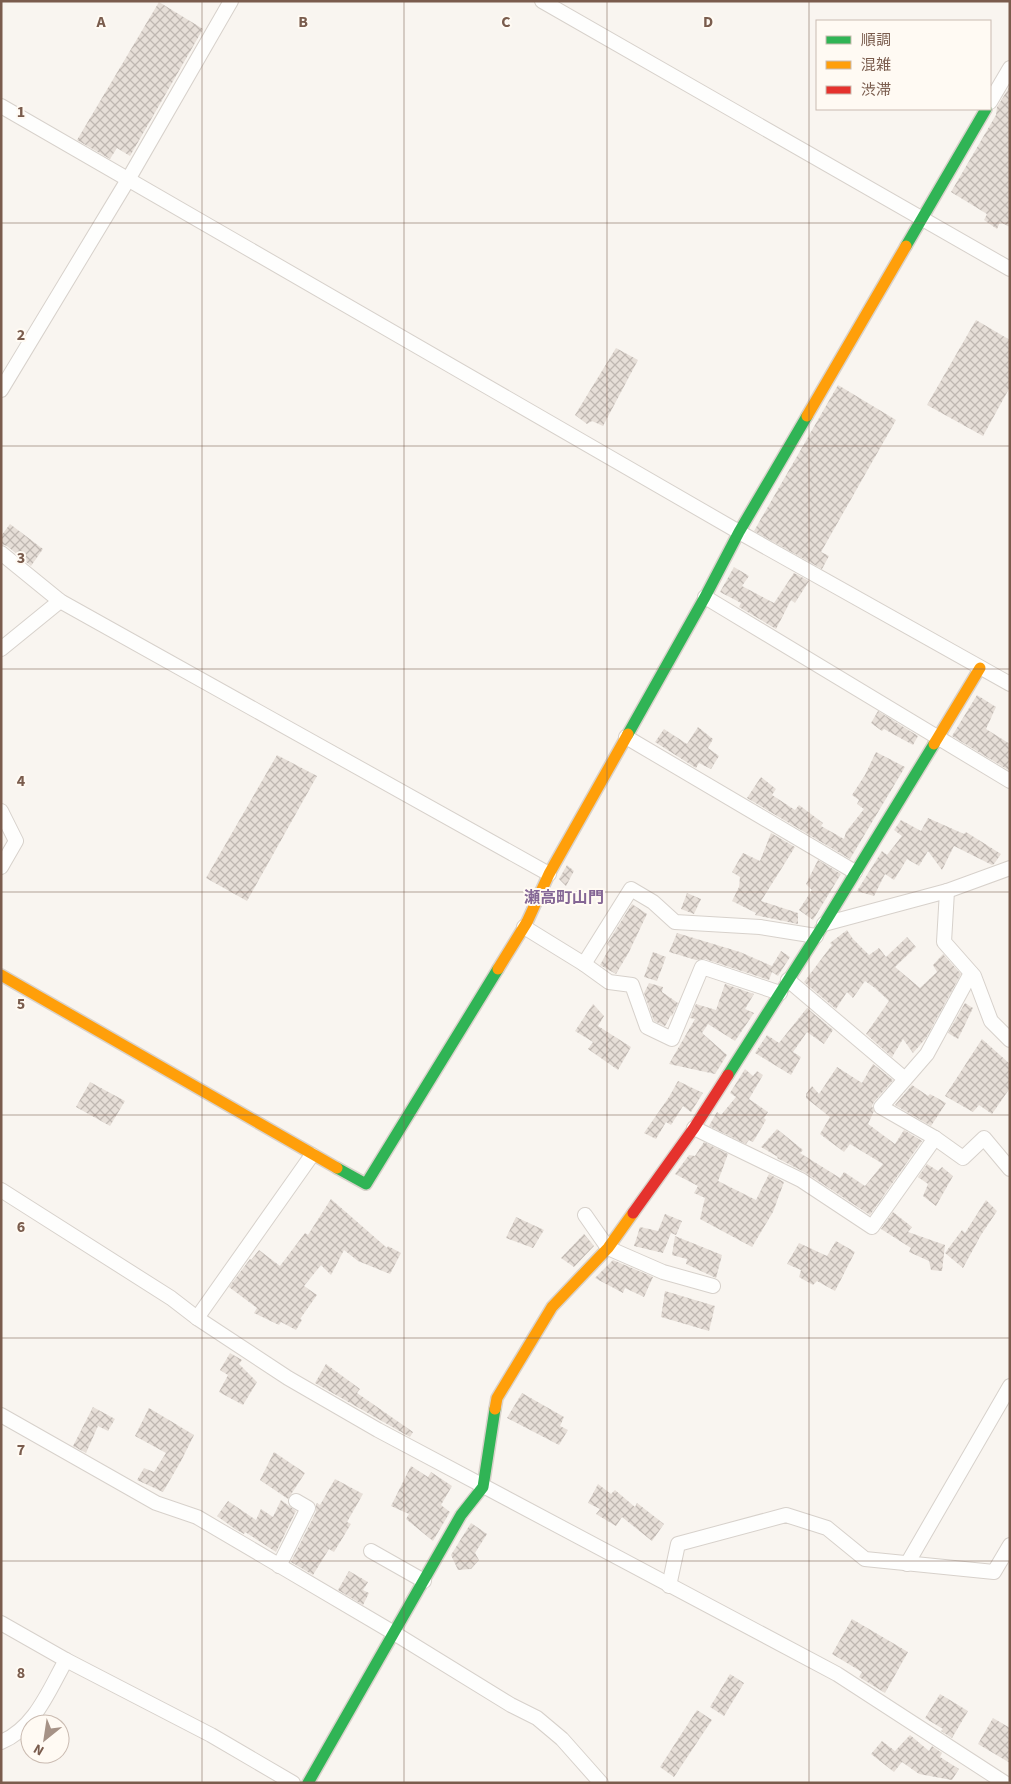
<svg xmlns="http://www.w3.org/2000/svg" width="1011" height="1784" font-family="'Source Sans 3','Noto Sans JP',sans-serif">
<style>
.building{fill:url(#building-cross-hatch)}
.lines{fill:none;stroke-linecap:round;stroke-linejoin:round}
.street-casing{stroke:#d7d1cb;stroke-width:16}
.fast-casing{stroke:#d9d2cb;stroke-width:14}
.slow-casing{stroke:#d9d2cb;stroke-width:14}
.jam-casing{stroke:#d9d2cb;stroke-width:14}
.street{stroke:#fefefd;stroke-width:14}
.fast{stroke:#30b455;stroke-width:11}
.slow{stroke:#ff9f0a;stroke-width:11}
.jam{stroke:#e5322d;stroke-width:11}
.grid{fill:none;stroke:#7a5c4d;stroke-width:1;stroke-opacity:0.55}
.labels{text-anchor:middle;stroke-width:4;stroke-linejoin:round;paint-order:stroke}
.quarter-label{font-size:16px;font-weight:bold;fill:#846695;stroke:#fffaf3}
.grid-label{font-size:16px;text-anchor:middle;font-weight:bold;fill:#7a5c4d;stroke:#fffaf3;stroke-width:4;stroke-linejoin:round;paint-order:stroke}
</style>
<defs>
<pattern id="building-cross-hatch" width="8" height="8" patternUnits="userSpaceOnUse" patternTransform="scale(1.25)"><rect width="8" height="8" fill="#e6ded7"/><path d="M0 0l8 8M0 8l8-8" fill="none" stroke="#bfb7b1"/></pattern>
</defs>
<rect width="100%" height="100%" fill="#f9f5f0"/>
<g class="building">
<path d="M159,2L203,29L130,156L117,148L110,159L77,140Z"/>
<path d="M1010,86V227L1000,222L997,229L984,220L987,214L951,192L996,115L997,107Z"/>
<path d="M976,320L1010,340V387L983,436L927,405Z"/>
<path d="M616,348L638,360L603,426L592,421L587,424L575,415Z"/>
<path d="M838,385L896,420L821,552L829,556L822,569L754,531Z"/>
<path d="M10,524L43,549L31,566L7,546L1,544V536Z"/>
<path d="M734,567L749,576L742,586L774,603L794,573L809,581L795,603L791,600L776,629L739,607L741,603L720,592Z"/>
<path d="M977,695L996,707L986,729L1010,744V771L952,736Z"/>
<path d="M878,711L918,736L913,745L884,729L882,731L871,723Z"/>
<path d="M698,727L713,739L708,748L719,756L711,769L699,763L696,768L655,742L664,729L687,744Z"/>
<path d="M876,752L905,767L850,859L747,798L761,777L776,789L772,795L795,810L799,805L823,823L821,826L844,839L846,832L864,809L857,804L859,800L852,795L865,775Z"/>
<path d="M277,755L317,776L247,901L206,878Z"/>
<path d="M928,818L964,834L966,832L1001,854L994,864L992,865L954,846L942,870L928,851L919,866L907,859L894,880L885,874L874,896L857,891L882,851L887,855L902,836L894,830L901,820L921,831Z"/>
<path d="M771,833L795,847L761,901L798,913V924L755,915L756,913L732,901L739,887L740,877L732,872L743,853L760,861Z"/>
<path d="M818,860L841,874L813,920L799,910L812,890L806,884Z"/>
<path d="M567,865L574,871L566,886L559,879Z"/>
<path d="M687,893L701,899L694,914L681,909Z"/>
<path d="M632,904L647,914L629,952L616,974L600,965L610,947L607,944Z"/>
<path d="M847,930L853,939L869,955L879,948L886,957L907,937L916,947L895,967L920,988L937,972L933,965L943,954L961,974L926,1038L913,1053L903,1039L892,1057L866,1034L889,1001L875,988L865,981L853,998L847,992L836,1009L804,982L832,945L830,943Z"/>
<path d="M677,933L740,952L772,966L781,951L790,957L778,976L772,972L769,980L705,959L696,960L669,952Z"/>
<path d="M653,952L666,957L657,981L644,977Z"/>
<path d="M649,983L663,987L662,992L678,1003L672,1016L671,1015L665,1026L654,1021L644,993Z"/>
<path d="M725,984L754,994L745,1009L754,1013L735,1041L708,1024L702,1033L727,1055L715,1074L669,1064L695,1019L690,1018L696,1004L716,1010Z"/>
<path d="M965,1003L973,1008L958,1039L948,1033Z"/>
<path d="M593,1004L604,1016L598,1026L631,1047L618,1070L588,1049L593,1042L575,1031Z"/>
<path d="M807,1008L833,1030L824,1044L807,1032L793,1052L801,1057L791,1075L755,1053L767,1035L779,1043Z"/>
<path d="M982,1039L1010,1064V1088L992,1114L979,1105L973,1112L945,1096Z"/>
<path d="M873,1064L893,1080L874,1102L872,1106L874,1111L868,1124L895,1144L904,1130L922,1141L870,1215L806,1173L777,1158L778,1157L761,1147L777,1129L803,1150L800,1153L840,1178L844,1172L865,1186L883,1164L850,1144L844,1152L820,1134L830,1117L806,1098V1094L812,1086L819,1094L837,1067L862,1083Z"/>
<path d="M745,1069L753,1076L757,1071L763,1075L749,1099L768,1112L764,1118L766,1120L753,1142L749,1140L746,1144L709,1126L717,1112L721,1115L736,1097L730,1093Z"/>
<path d="M678,1081L703,1093L691,1112L683,1106L671,1125L666,1122L656,1139L644,1133L669,1097Z"/>
<path d="M90,1082L125,1101L110,1126L76,1107Z"/>
<path d="M912,1085L928,1096L930,1094L946,1103L931,1126L895,1105Z"/>
<path d="M704,1142L728,1154L718,1181L756,1200L769,1174L784,1182L773,1212L752,1247L700,1219L705,1198L694,1193L698,1186L675,1174L689,1155L695,1156Z"/>
<path d="M927,1164L938,1171L942,1167L953,1176L936,1206L923,1196L928,1184L918,1177Z"/>
<path d="M331,1199L387,1248L388,1246L401,1253L390,1274L358,1261L344,1250L331,1275L321,1265L304,1286L317,1295L300,1319L302,1320L296,1330L281,1322L279,1325L254,1313L257,1308L229,1287L250,1259L251,1260L259,1250L280,1266L305,1233L308,1235Z"/>
<path d="M986,1200L997,1211L981,1235L963,1268L945,1253L962,1230L965,1233Z"/>
<path d="M893,1212L912,1227L908,1232L945,1245L942,1271L931,1270L929,1261L909,1252L911,1248L881,1229Z"/>
<path d="M665,1214L682,1221L676,1235L671,1233L663,1253L634,1246L640,1227L658,1231Z"/>
<path d="M516,1217L544,1230L533,1248L506,1238Z"/>
<path d="M584,1234L594,1246L574,1267L561,1258Z"/>
<path d="M675,1236L722,1255L716,1278L686,1264L687,1259L672,1255Z"/>
<path d="M836,1241L855,1252L835,1291L817,1281L813,1285L799,1277L801,1270L787,1264L799,1243L827,1256Z"/>
<path d="M613,1260L653,1277L644,1297L625,1288L623,1293L595,1278Z"/>
<path d="M665,1291L715,1306L709,1331L661,1317Z"/>
<path d="M230,1353L242,1360L239,1364L257,1382L243,1405L219,1392L228,1375L220,1370Z"/>
<path d="M326,1364L360,1389L357,1393L413,1432L410,1437L315,1383Z"/>
<path d="M522,1393L564,1417L560,1426L568,1430L559,1445L507,1418Z"/>
<path d="M93,1407L115,1419L108,1431L98,1426L86,1453L73,1446Z"/>
<path d="M149,1408L194,1435L181,1461L163,1492L137,1480L144,1468L154,1472L166,1453L135,1436Z"/>
<path d="M274,1452L305,1473L288,1499L260,1480Z"/>
<path d="M411,1466L428,1477L431,1472L452,1486L441,1505L450,1512L433,1541L406,1519L409,1514L391,1506Z"/>
<path d="M335,1479L363,1494L347,1522L351,1524L334,1552L329,1549L313,1575L291,1562L316,1512V1505L317,1503L320,1505Z"/>
<path d="M598,1484L611,1494L615,1490L635,1507L637,1503L664,1524L652,1541L622,1517L616,1526L596,1514L600,1509L588,1503Z"/>
<path d="M281,1500L296,1511L276,1552L245,1532L244,1534L235,1529L217,1516L228,1501L256,1520L261,1509L273,1517Z"/>
<path d="M471,1523L487,1534L475,1553L479,1560L471,1569L458,1570L451,1555Z"/>
<path d="M349,1571L368,1582L363,1590L369,1593L363,1605L338,1590Z"/>
<path d="M852,1619L908,1652L885,1693L859,1677L862,1672L832,1654Z"/>
<path d="M730,1674L744,1683L724,1716L710,1707Z"/>
<path d="M940,1694L968,1711L952,1738L941,1731L943,1729L925,1718Z"/>
<path d="M697,1710L712,1720L674,1777L660,1767Z"/>
<path d="M993,1718L1010,1728V1763L978,1744Z"/>
<path d="M910,1735L929,1751L932,1746L942,1753L940,1757L959,1769L952,1780L919,1774L902,1762L894,1772L871,1754L882,1741L895,1751Z"/>
</g>
<g class="lines">
<g class="street-casing">
<g id="street">
<path d="M542,1L1010,269"/>
<path d="M990,102L1010,68"/>
<path d="M1,106L739,532L1010,684"/>
<path d="M1,390L129,178L231,1"/>
<path d="M1,553L60,601L549,874"/>
<path d="M705,597L1010,781"/>
<path d="M1,649L60,601"/>
<path d="M626,737L855,872"/>
<path d="M1,811L16,841L1,867"/>
<path d="M947,891L944,942L974,976L991,1021L1010,1040"/>
<path d="M824,924L947,891L1010,868"/>
<path d="M524,927L584,964L609,982L632,985L647,1027L672,1039L702,967L780,993"/>
<path d="M584,964L631,889L653,902L675,922L760,927L816,936"/>
<path d="M971,973L927,1054L881,1107L935,1138L963,1158L984,1138L1010,1169"/>
<path d="M788,980L905,1079"/>
<path d="M694,1128L801,1180L872,1227L935,1138"/>
<path d="M1,1190L171,1298L197,1318L288,1378L378,1430L837,1674L1005,1783"/>
<path d="M585,1215L608,1248L663,1272L713,1286"/>
<path d="M197,1318L312,1155"/>
<path d="M1,1415L156,1503L197,1517L394,1633L511,1705L537,1718L562,1739L601,1783"/>
<path d="M371,1551L424,1581"/>
<path d="M907,1564L1010,1386"/>
<path d="M279,1566L308,1508L296,1501"/>
<path d="M669,1586L678,1544L786,1515L827,1528L865,1559L994,1572L1010,1545"/>
<path d="M1,1623L66,1660L211,1735L293,1783"/>
<path d="M1,1742C35,1728 49,1690 66,1660"/>
</g>
</g>
<g class="fast-casing">
<g id="fast">
<path d="M906,246L986,109"/>
<path d="M628,734L705,597L739,532L807,416"/>
<path d="M728,1075L824,924L934,744"/>
<path d="M337,1168L366,1184L498,969"/>
<path d="M308,1783L461,1515L483,1487L495,1409"/>
</g>
</g>
<g class="slow-casing">
<g id="slow">
<path d="M807,416L906,246"/>
<path d="M934,744L980,668"/>
<path d="M498,969L527,922L549,874L628,734"/>
<path d="M1,975L337,1168"/>
<path d="M495,1409L497,1398L552,1307L608,1248L633,1213"/>
</g>
</g>
<g class="jam-casing">
<path id="jam" d="M633,1213L694,1128L728,1075"/>
</g>
<use href="#street" class="street"/>
<use href="#fast" class="fast"/>
<use href="#slow" class="slow"/>
<use href="#jam" class="jam"/>
</g>
<path class="grid" d="M202,1V1783M404,1V1783M607,1V1783M809,1V1783M1,223H1010M1,446H1010M1,669H1010M1,892H1010M1,1115H1010M1,1338H1010M1,1561H1010"/>
<g class="labels">
<g class="quarter-label">
<text x="564" y="903">瀬高町山門</text>
</g>
</g>
<g class="grid-label">
<text x="101" y="27">A</text>
<text x="303" y="27">B</text>
<text x="506" y="27">C</text>
<text x="708" y="27">D</text>
<text x="21" y="117">1</text>
<text x="21" y="340">2</text>
<text x="21" y="563">3</text>
<text x="21" y="786">4</text>
<text x="21" y="1009">5</text>
<text x="21" y="1232">6</text>
<text x="21" y="1455">7</text>
<text x="21" y="1678">8</text>
</g>
<rect width="1011" height="1784" fill="none" stroke="#7a5c4d" stroke-width="5"/>
<rect x="816" y="20" width="175" height="90" fill="#fffaf3" stroke="#cabbb1"/>
<rect x="826" y="36" width="25" height="8" fill="#30b455" stroke="#cabbb1"/>
<text x="861" y="45" font-size="15" fill="#7a5c4d">順調</text>
<rect x="826" y="61" width="25" height="8" fill="#ff9f0a" stroke="#cabbb1"/>
<text x="861" y="70" font-size="15" fill="#7a5c4d">混雑</text>
<rect x="826" y="86" width="25" height="8" fill="#e5322d" stroke="#cabbb1"/>
<text x="861" y="95" font-size="15" fill="#7a5c4d">渋滞</text>
<g transform="translate(45 1739) rotate(210)"><circle r="24" fill="#fffaf3" stroke="#cabbb1"/>
<path d="M0-4L9 19L0 12L-9 19Z" fill="#a69286"/>
<text y="-8" font-size="14" font-weight="bold" text-anchor="middle" fill="#7a5c4d">N</text>
</g>
</svg>
